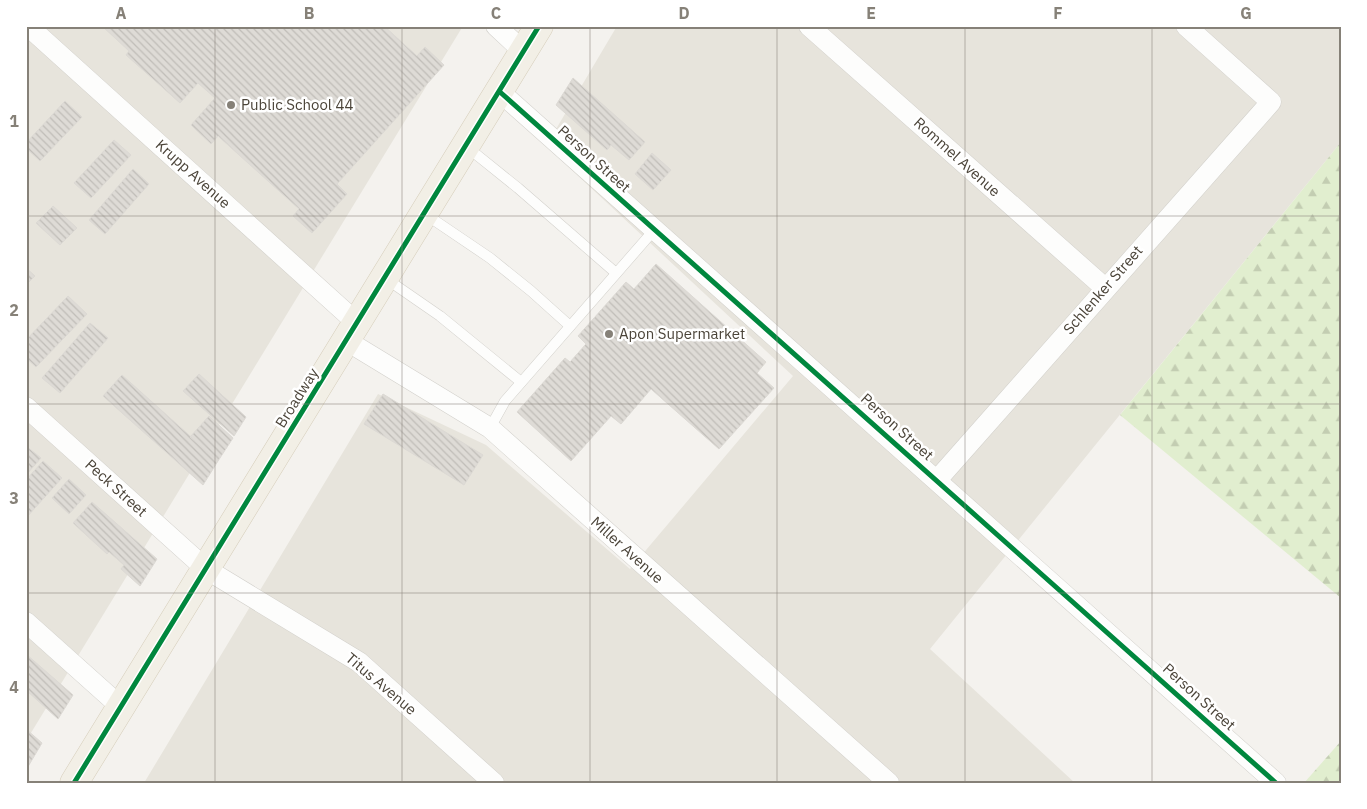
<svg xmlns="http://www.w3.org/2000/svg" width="1367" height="809" font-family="'IBM Plex Sans',sans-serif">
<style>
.residential{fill:#e7e4dc}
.forest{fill:url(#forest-firs)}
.building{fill:url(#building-back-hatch);stroke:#dcd9d4}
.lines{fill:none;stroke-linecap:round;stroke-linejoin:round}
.lane-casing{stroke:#d2d0cb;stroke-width:11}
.street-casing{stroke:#d2d0cb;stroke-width:21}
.primary-casing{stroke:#d6cebb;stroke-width:29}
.lane{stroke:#fdfdfc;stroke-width:10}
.street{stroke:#fdfdfc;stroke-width:20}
.primary{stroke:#f2efe6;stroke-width:28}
.cycleway-casing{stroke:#fff;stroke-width:8}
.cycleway{stroke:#00873e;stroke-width:5}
.grid{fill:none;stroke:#868178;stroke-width:1;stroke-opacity:0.55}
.poi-dot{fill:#868178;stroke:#fff;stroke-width:2}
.labels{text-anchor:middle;stroke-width:5;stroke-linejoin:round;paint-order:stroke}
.poi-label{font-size:15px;fill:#4b4439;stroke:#fff;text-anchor:start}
.street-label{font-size:15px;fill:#4b4439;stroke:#fff}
.neatline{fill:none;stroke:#868178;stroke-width:2}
.grid-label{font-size:16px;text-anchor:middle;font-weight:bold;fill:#868178}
</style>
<defs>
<pattern id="forest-firs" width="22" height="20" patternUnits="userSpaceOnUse" patternTransform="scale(1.25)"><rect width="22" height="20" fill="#e1eecf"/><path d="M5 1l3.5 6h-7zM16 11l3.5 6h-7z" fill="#c3cdb2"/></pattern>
<pattern id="building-back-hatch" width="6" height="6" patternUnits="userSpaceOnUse" patternTransform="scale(1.25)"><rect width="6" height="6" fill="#dedbd6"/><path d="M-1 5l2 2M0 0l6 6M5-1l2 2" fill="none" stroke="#c0bdb8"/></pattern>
</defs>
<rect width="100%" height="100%" fill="#f4f2ee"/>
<g class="residential">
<path d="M26,26H463L26,741Z"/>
<path d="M617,26H1341V142L930,649L1075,783H144L378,394L486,445L630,569L793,376L546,146Z"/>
</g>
<g class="forest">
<path d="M1341,142V598L1120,415Z"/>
<path d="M1341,741V783H1304Z"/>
</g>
<g class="building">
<path d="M102,26H384L417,56L425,47L444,65L337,184L347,194L312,233L293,216L299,209L218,136L211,144L191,125L215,98L198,83L180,103L126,55L129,51Z"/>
<path d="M573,78L645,142L629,160L611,145L607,150L556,105Z"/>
<path d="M65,101L82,117L40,161L26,148V143Z"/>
<path d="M114,140L131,155L91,198L74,183Z"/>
<path d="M652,153L671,170L653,190L635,174Z"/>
<path d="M133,169L149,184L105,234L89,220Z"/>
<path d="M53,206L77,228L60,245L36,223Z"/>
<path d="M656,264L766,362L757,373L774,388L719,449L651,389L621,424L611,416L571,461L517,412L565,358L570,362L586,344L578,336L626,282L634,289Z"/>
<path d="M26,268L35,276L26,285Z"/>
<path d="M68,296L87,314L36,367L26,358V340Z"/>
<path d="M90,323L108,338L60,393L42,378Z"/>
<path d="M199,374L246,417L234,436L183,391Z"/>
<path d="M122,375L218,461L203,485L103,396Z"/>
<path d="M383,394L483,455L464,485L364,424Z"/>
<path d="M209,416L233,438L218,461L190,437Z"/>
<path d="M26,446L41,458L26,475Z"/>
<path d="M43,461L62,478L26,518V480Z"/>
<path d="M69,479L86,495L69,514L52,498Z"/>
<path d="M92,502L157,559L140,586L121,569L124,565L109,552L107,554L73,523Z"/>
<path d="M26,654L73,695L58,719L26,690Z"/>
<path d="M26,729L42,743L26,770Z"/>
</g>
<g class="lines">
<g class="lane-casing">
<g id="lane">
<path d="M467,147L518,188L616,273"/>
<path d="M425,214L490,258L531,291L570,326"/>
<path d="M385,278L440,316L521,382"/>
<path d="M490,428L505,401L655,229"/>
</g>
</g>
<g class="street-casing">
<g id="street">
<path d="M28,26L357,323"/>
<path d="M496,26L524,52"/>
<path d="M809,26L1105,288"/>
<path d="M500,92L1276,783"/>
<path d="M347,341L490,428L889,783"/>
<path d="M26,407L206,569L359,662L494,783"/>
<path d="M937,480L1271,102L1186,26"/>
<path d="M26,622L121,707"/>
</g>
</g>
<g class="primary-casing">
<path id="primary" d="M74,783L539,26"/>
</g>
<use href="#lane" class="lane"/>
<use href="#street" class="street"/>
<use href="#primary" class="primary"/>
<g class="cycleway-casing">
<g id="cycleway">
<path d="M500,92L1276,783"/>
<path d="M74,783L539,26"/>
</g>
</g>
<use href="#cycleway" class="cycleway"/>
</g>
<path class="grid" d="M215,26V783M402,26V783M590,26V783M777,26V783M965,26V783M1152,26V783M26,216H1341M26,404H1341M26,593H1341"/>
<g class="poi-dot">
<circle cx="231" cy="105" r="5"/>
<circle cx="609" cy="334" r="5"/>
</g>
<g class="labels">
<g class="poi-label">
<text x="241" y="110">Public School 44</text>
<text x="619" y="339">Apon Supermarket</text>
</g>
<g class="street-label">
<text transform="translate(957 157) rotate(42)" y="5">Rommel Avenue</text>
<text transform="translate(594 159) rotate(42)" y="5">Person Street</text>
<text transform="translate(193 174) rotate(42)" y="5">Krupp Avenue</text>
<text transform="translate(1103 290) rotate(-49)" y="5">Schlenker Street</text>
<text transform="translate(297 398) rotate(-58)" y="5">Broadway</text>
<text transform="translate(897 427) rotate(42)" y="5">Person Street</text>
<text transform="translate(116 488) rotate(42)" y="5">Peck Street</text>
<text transform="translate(627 550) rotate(42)" y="5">Miller Avenue</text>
<text transform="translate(381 684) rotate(40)" y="5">Titus Avenue</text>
<text transform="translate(1199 697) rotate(42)" y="5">Person Street</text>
</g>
</g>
<rect width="1367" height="809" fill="none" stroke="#ffffff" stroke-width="55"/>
<rect x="28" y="28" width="1312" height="754" class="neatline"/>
<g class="grid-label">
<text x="121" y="19">A</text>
<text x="309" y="19">B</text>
<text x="496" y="19">C</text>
<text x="684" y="19">D</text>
<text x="871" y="19">E</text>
<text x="1058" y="19">F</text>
<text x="1246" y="19">G</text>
<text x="14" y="127">1</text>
<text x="14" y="316">2</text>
<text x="14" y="504">3</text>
<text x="14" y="693">4</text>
</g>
</svg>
